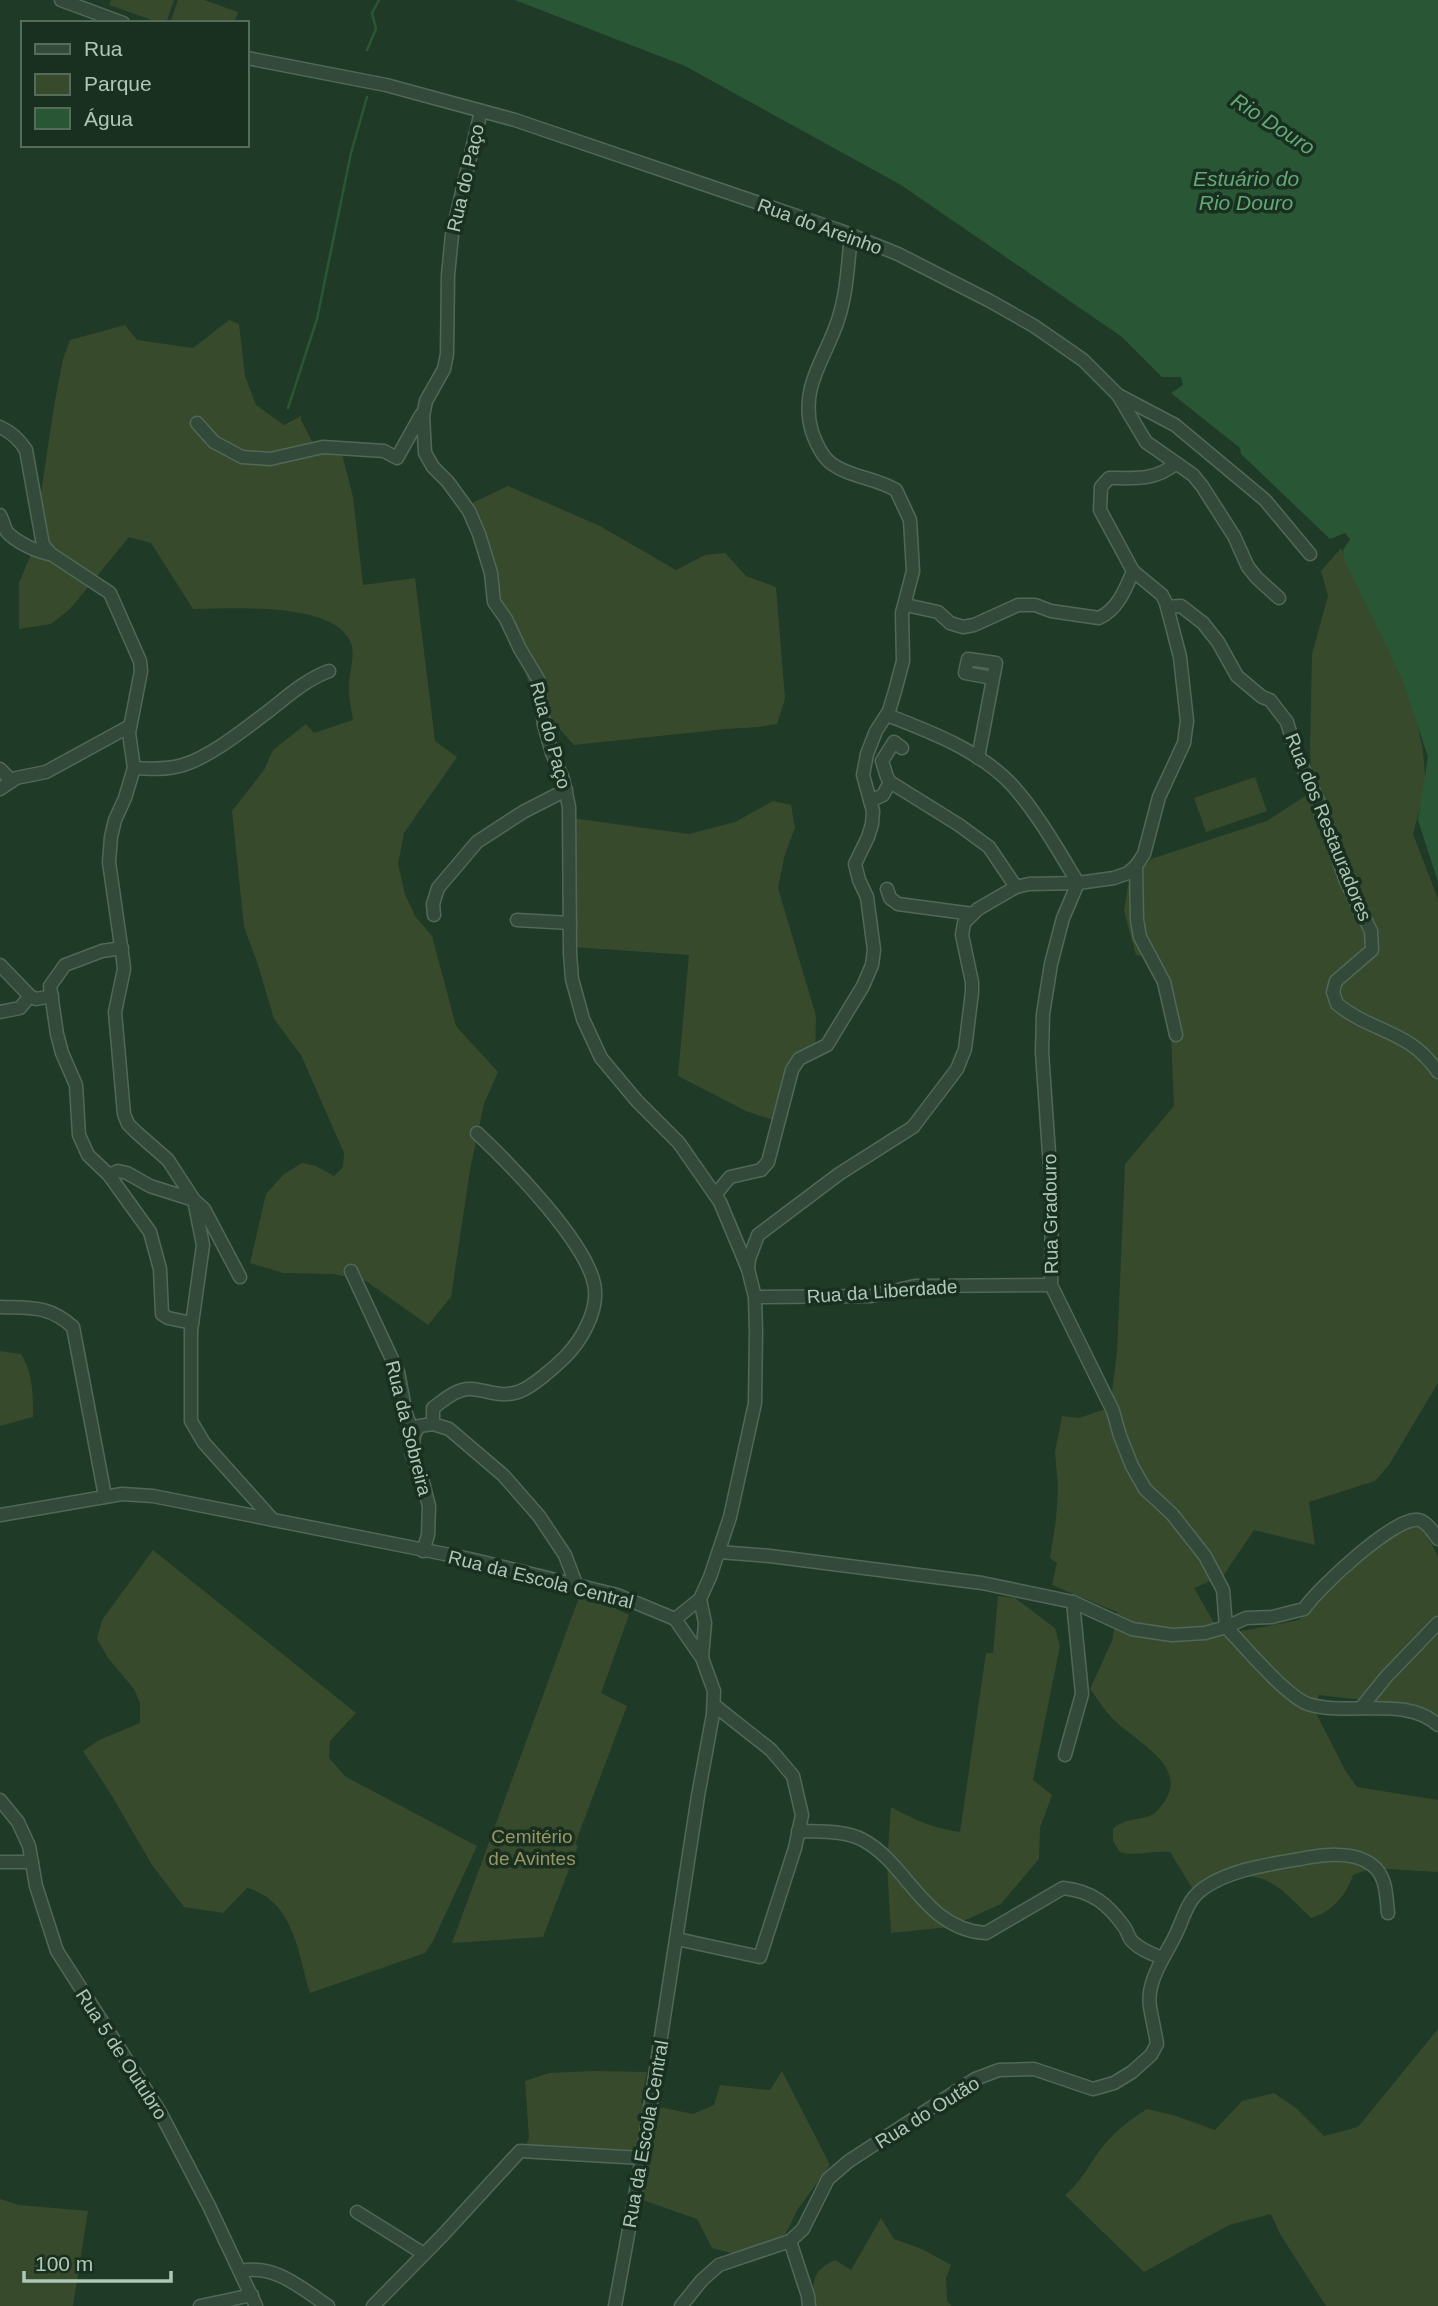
<svg xmlns="http://www.w3.org/2000/svg" width="1438" height="2306" font-family="Helvetica,sans-serif">
<style>
.green{fill:#384a2c}
.water{fill:#295736}
.lines{fill:none;stroke-linecap:round;stroke-linejoin:round}
.stream{stroke:#295736;stroke-width:2.5}
.minor-casing{stroke:#516858;stroke-width:15}
.minor{stroke:#334a3a;stroke-width:12}
.labels{text-anchor:middle;stroke-width:7;stroke-linejoin:round;paint-order:stroke}
.street-label{font-size:19px;fill:#aec7b6;stroke:#192f1f}
.park-label{font-size:19px;fill:#999663;stroke:#192f1f}
.water-label{font-size:21px;font-style:italic;fill:#64a878;stroke:#192f1f}
</style>
<rect width="100%" height="100%" fill="#1f3a27"/>
<g class="green">
<path d="M111,0H174L166,23H161L109,5Z"/>
<path d="M178,0H204L238,12L234,23H170Z"/>
<path d="M229,320L239,324L245,376L256,405L284,425L301,416V420L312,441L341,450L353,497L363,585L415,578L435,741L457,757L404,833L398,864L405,894L415,916L432,936L456,1026L498,1072L484,1104L470,1170L451,1297L428,1325L366,1281L333,1274L283,1273L250,1263L266,1194L284,1174L302,1163L316,1166L334,1176L343,1167L344,1153L301,1055L274,1019L258,965L244,927L232,811L264,770L273,750L306,724L314,733L353,720C351,709 348,695 349,683C350,670 356,653 350,641C331,601 231,609 193,609L151,543L129,537L70,609L51,624L19,629V583L37,540L38,513L54,406L63,359L70,340L125,325L137,340L193,348Z"/>
<path d="M508,486L600,526L676,570L705,555L725,553L746,576L776,587L785,699L777,724L759,727L726,729L574,745L556,725L542,723L473,513L468,505Z"/>
<path d="M1341,548L1419,707L1416,716L1423,751L1426,786L1413,834L1438,899V1383L1389,1465L1375,1481L1309,1502L1315,1545L1254,1530L1223,1576L1194,1588L1221,1635L1299,1620L1390,1522L1419,1521L1438,1556V1724L1396,1704L1319,1695L1314,1709L1345,1770L1357,1787L1438,1800V1872L1372,1868L1353,1875C1346,1896 1332,1912 1311,1918C1288,1896 1270,1871 1234,1877C1224,1879 1213,1887 1203,1892L1192,1888L1170,1852C1152,1850 1137,1857 1120,1852L1113,1841V1829C1125,1816 1146,1822 1157,1811C1197,1769 1139,1745 1113,1719C1104,1710 1098,1699 1090,1689L1112,1641L1117,1612L1052,1585L1057,1563L1050,1558L1056,1520L1058,1486L1055,1452L1062,1416L1079,1418L1106,1409L1112,1392L1117,1352L1125,1164L1174,1106L1171,1036L1151,958L1136,955L1124,911L1128,886L1151,859L1267,821L1313,791L1310,752L1312,654L1328,596L1321,571Z"/>
<path d="M1255,777L1267,811L1206,832L1194,798Z"/>
<path d="M773,801L791,805L795,828L785,854L778,888L816,1016L815,1055L793,1060L779,1122L746,1111L678,1076L689,955L572,947L571,818L689,834L735,822Z"/>
<path d="M0,1351L21,1354C33,1373 33,1395 33,1417L0,1426Z"/>
<path d="M153,1550L356,1713L330,1741L329,1758L346,1777L477,1846L433,1941L425,1953L310,1993C298,1954 294,1900 247,1888L223,1913L184,1907L152,1865L112,1796L83,1751L99,1740L140,1723V1703L134,1689L108,1658L97,1639L102,1620Z"/>
<path d="M581,1592L629,1615L601,1693L627,1706L575,1844L578,1846L543,1937L452,1943Z"/>
<path d="M998,1596L1015,1598L1055,1628L1060,1646L1033,1780L1052,1795L1040,1828L1039,1859L1001,1904L950,1927L891,1933H889H891L887,1864L891,1807C913,1819 935,1829 960,1832L986,1653H993Z"/>
<path d="M1438,2029V2306H1326L1280,2234L1271,2214L1229,2225L1144,2272L1065,2195C1080,2183 1089,2165 1100,2150C1113,2133 1129,2120 1147,2109L1173,2115L1215,2130L1242,2101L1274,2093L1296,2108L1324,2136L1358,2127Z"/>
<path d="M592,2071L647,2072L641,2103L693,2114L714,2105L720,2085L770,2090L782,2071L830,2165L798,2209L784,2237L739,2255L712,2248L697,2219L637,2198L646,2159L524,2151L529,2138L525,2081L549,2073Z"/>
<path d="M0,2199L19,2205L88,2211L73,2306H0Z"/>
<path d="M881,2218L894,2239L922,2249L951,2265L946,2278L947,2301L952,2306H813C813,2282 811,2271 835,2260L851,2270Z"/>
</g>
<path class="water" d="M515,0H1438V882L1418,820L1428,757L1403,681L1345,561L1343,550L1350,539L1345,533L1330,539L1241,454L1240,448L1171,393L1183,385L1181,377H1162L1122,337L901,185L685,66Z"/>
<g class="lines">
<g class="stream">
<path d="M367,50L376,29L372,13L379,0"/>
<path d="M288,408L317,319L351,153L367,97"/>
</g>
<g class="minor-casing">
<g id="minor">
<path d="M61,0L123,23"/>
<path d="M247,58L386,85L515,120L841,231L898,254L990,301L1034,326L1083,360L1118,395L1175,425L1265,500L1310,554"/>
<path d="M481,111L452,235L448,275L447,354L444,369L426,401L423,416L425,453L433,467L448,482L469,511L479,534L491,573L494,602L506,619L520,649L538,679L544,725L552,753L563,779L569,807L570,953L572,979L583,1019L601,1058L637,1101L679,1143L720,1202L748,1269"/>
<path d="M1118,395L1146,442L1193,475L1202,486L1234,536L1248,567L1257,578L1279,598"/>
<path d="M197,423L214,442L242,457L270,459L323,447L384,451L397,458L421,415"/>
<path d="M0,427C11,432 19,439 26,450L43,545L51,554L110,593L140,661L141,671L129,733L134,768L125,798L115,820L111,837L109,862L123,960L124,969L115,1012L124,1114L128,1124L136,1132L168,1160L194,1200L203,1245L191,1331V1421L204,1443L273,1520"/>
<path d="M0,515C3,520 4,527 7,532C16,542 37,552 50,554"/>
<path d="M906,605L938,612L950,623L963,627L974,625L1018,605H1035L1051,611L1099,618C1118,609 1125,590 1133,571"/>
<path d="M1167,607L1181,606L1203,623L1218,642L1237,676L1262,697L1270,700L1287,722L1296,752L1319,803L1346,881L1371,931L1372,950L1336,981L1333,992L1337,1004C1373,1033 1410,1030 1438,1072"/>
<path d="M887,715C931,732 979,750 1012,785C1038,814 1058,850 1078,883"/>
<path d="M902,748L894,742L882,761L887,777L890,782L959,825L989,847L1016,887"/>
<path d="M978,758L996,663L968,659L965,673L992,678"/>
<path d="M134,768C149,769 167,770 183,765C212,756 246,728 270,710C289,695 307,679 329,671"/>
<path d="M0,769L12,781"/>
<path d="M0,789L16,778L46,772L130,726"/>
<path d="M870,801L883,795L890,782"/>
<path d="M1136,866L1137,920L1140,937L1164,982L1176,1035"/>
<path d="M1078,883L1063,918L1051,964L1043,1014L1042,1052L1052,1197L1051,1285L1113,1411L1120,1436L1132,1466L1145,1489L1172,1514L1205,1556L1223,1590L1226,1627"/>
<path d="M887,889L890,898L898,904L973,914"/>
<path d="M434,915L433,904L438,888L477,842L523,812L566,790"/>
<path d="M517,920L570,923"/>
<path d="M122,948L102,951L65,965L50,986L57,1034L62,1053L76,1085L79,1135L88,1155L109,1175L150,1232L160,1269L162,1314L168,1318L192,1323"/>
<path d="M0,965L30,996L36,999L52,996"/>
<path d="M0,1012L20,1008L30,996"/>
<path d="M109,1175L118,1171L127,1173L150,1186L194,1200L204,1209L240,1277"/>
<path d="M715,1195L730,1177L761,1170L768,1162L792,1070L799,1059L827,1045L863,986L872,965L874,950L867,897L859,880L855,864L868,837L872,824L873,811L863,775L867,754L876,731L889,711L895,691L903,661L902,613L913,571L910,520L896,490C876,478 850,477 832,464C822,457 816,443 812,432C799,387 825,360 838,320C847,293 848,263 851,235"/>
<path d="M351,1271L398,1372L406,1414L414,1435L412,1455L422,1479L429,1506L428,1535L423,1551"/>
<path d="M755,1297L871,1296L915,1286L1051,1285"/>
<path d="M0,1307C31,1308 48,1305 73,1327L105,1496"/>
<path d="M433,1424V1408C444,1400 457,1388 471,1389C488,1390 499,1398 518,1392C531,1388 555,1367 565,1357C581,1341 597,1313 595,1290C592,1247 509,1163 477,1133"/>
<path d="M414,1435L419,1426L433,1424L449,1429L503,1475L539,1516L565,1555L576,1584"/>
<path d="M0,1515L122,1494L153,1496L470,1559L617,1595L675,1619L702,1658L714,1691L713,1714L698,1796L645,2141L615,2306"/>
<path d="M719,1552L770,1556L982,1583L1073,1602L1132,1629L1172,1635L1205,1633L1226,1627L1246,1618L1272,1617L1304,1609C1317,1589 1396,1515 1419,1520C1427,1522 1434,1533 1438,1539"/>
<path d="M700,1599L705,1623L702,1657"/>
<path d="M675,1619L700,1599L710,1577L730,1517L755,1403L756,1332L755,1297L748,1269L749,1259L758,1235L839,1174L913,1127L957,1069L965,1049L972,992V982L962,935L964,923L978,909L1016,887L1029,884L1078,883L1114,878L1128,873L1136,866L1144,854L1159,797L1184,743L1187,721L1180,657L1166,603L1162,595L1133,571L1100,510L1101,487L1109,478C1134,478 1156,481 1176,463"/>
<path d="M1226,1627C1244,1646 1286,1696 1308,1704C1349,1717 1405,1695 1438,1725"/>
<path d="M1361,1708L1386,1677L1438,1623"/>
<path d="M1065,1755L1082,1694L1073,1602"/>
<path d="M0,1800L18,1822L29,1846L36,1886L57,1951L160,2112L209,2206L256,2306"/>
<path d="M798,1831C819,1832 844,1830 863,1840C908,1864 924,1929 986,1933L1063,1888C1092,1891 1108,1904 1125,1928C1128,1933 1129,1939 1133,1942C1141,1950 1152,1954 1162,1958"/>
<path d="M0,1862H32"/>
<path d="M677,1939L760,1957L795,1848L802,1815L793,1776L771,1750L714,1705"/>
<path d="M357,2212L424,2254"/>
<path d="M790,2241L808,2296L809,2306"/>
<path d="M241,2271C275,2264 301,2288 328,2306"/>
<path d="M200,2306L252,2295"/>
<path d="M373,2306L442,2236L520,2151L642,2158"/>
<path d="M681,2306L702,2280L719,2265L790,2241L803,2229L828,2179L849,2161L975,2079L999,2070L1034,2069L1093,2089L1114,2083L1132,2072L1151,2055L1157,2044C1155,2031 1152,2019 1150,2007C1146,1983 1163,1959 1174,1938C1182,1923 1186,1903 1199,1892C1223,1871 1269,1864 1300,1859C1321,1855 1353,1850 1372,1865C1387,1876 1386,1896 1388,1913"/>
</g>
</g>
<use href="#minor" class="minor"/>
</g>
<g class="labels">
<g class="street-label">
<text transform="translate(465 178) rotate(-77)" y="7">Rua do Paço</text>
<text transform="translate(820 226) rotate(20)" y="7">Rua do Areinho</text>
<text transform="translate(551 735) rotate(75)" y="7">Rua do Paço</text>
<text transform="translate(1329 827) rotate(68)" y="7">Rua dos Restauradores</text>
<text transform="translate(1050 1214) rotate(-91)" y="7">Rua Gradouro</text>
<text transform="translate(882 1291) rotate(-4)" y="7">Rua da Liberdade</text>
<text transform="translate(409 1428) rotate(76)" y="7">Rua da Sobreira</text>
<text transform="translate(541 1579) rotate(14)" y="7">Rua da Escola Central</text>
<text transform="translate(122 2054) rotate(57)" y="7">Rua 5 de Outubro</text>
<text transform="translate(927 2112) rotate(-32)" y="7">Rua do Outão</text>
<text transform="translate(645 2134) rotate(-80)" y="7">Rua da Escola Central</text>
</g>
<g class="park-label">
<text x="532" y="1843">Cemitério<tspan x="532" dy="22">de Avintes</tspan></text>
</g>
<g class="water-label">
<text transform="translate(1273 124) rotate(33)" y="7">Rio Douro</text>
<text x="1246" y="186">Estuário do<tspan x="1246" dy="24">Rio Douro</tspan></text>
</g>
</g>
<rect x="21" y="21" width="228" height="126" fill="#192f1f" stroke="#556c5b" stroke-width="2"/>
<rect x="35" y="44" width="35" height="10" fill="#334a3a" stroke="#556c5b" stroke-width="2"/>
<text x="84" y="56" font-size="21" fill="#aec7b6">Rua</text>
<rect x="35" y="74" width="35" height="21" fill="#384a2c" stroke="#556c5b" stroke-width="2"/>
<text x="84" y="91" font-size="21" fill="#aec7b6">Parque</text>
<rect x="35" y="108" width="35" height="21" fill="#295736" stroke="#556c5b" stroke-width="2"/>
<text x="84" y="126" font-size="21" fill="#aec7b6">Água</text>
<path d="M24 2271v10h147v-10" fill="none" stroke="#aec7b6" stroke-width="3.5"/>
<text x="35" y="2271" font-size="21" fill="#aec7b6" stroke="#192f1f" stroke-width="5" paint-order="stroke">100 m</text>
</svg>
